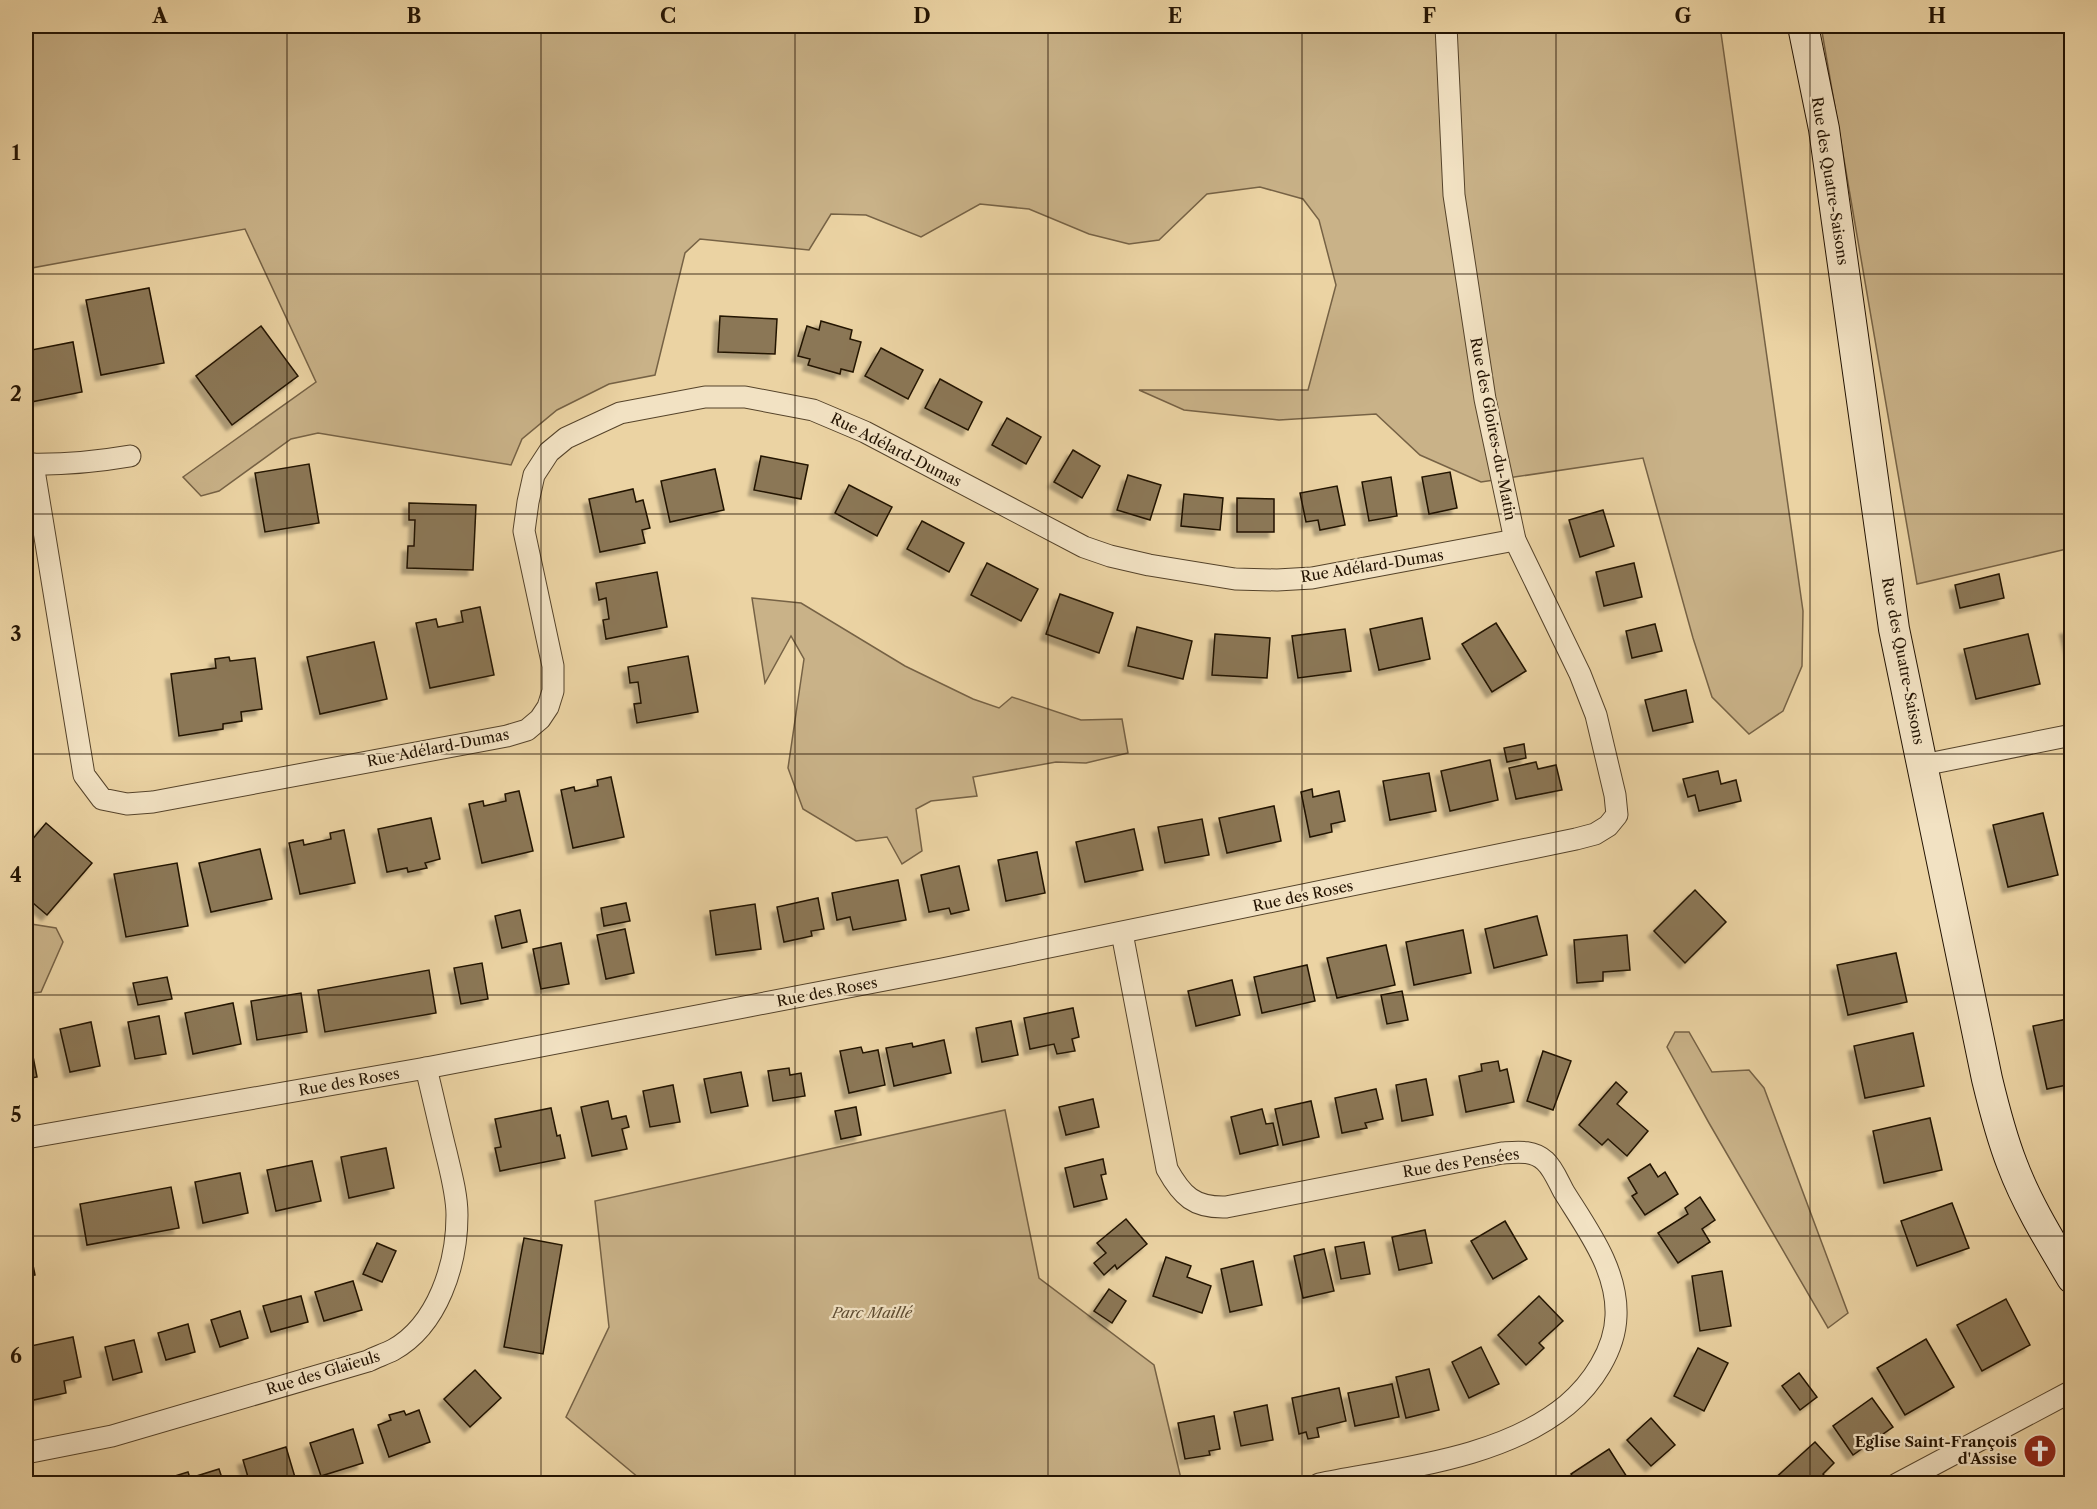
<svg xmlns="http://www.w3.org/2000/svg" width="2097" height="1509" font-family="'Libre Caslon Text',serif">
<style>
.green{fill:#c9b288;stroke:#766245;stroke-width:1.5}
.building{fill:#8b7756;stroke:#231302;stroke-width:1.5;filter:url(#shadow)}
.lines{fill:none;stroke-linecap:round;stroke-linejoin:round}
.street-casing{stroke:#55432a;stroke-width:23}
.secondary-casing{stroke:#231302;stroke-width:32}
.street{stroke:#f2e2c3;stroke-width:21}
.secondary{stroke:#f2e2c3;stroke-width:30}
.grid{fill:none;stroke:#231302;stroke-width:1.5;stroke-opacity:0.55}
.labels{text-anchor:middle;stroke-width:4.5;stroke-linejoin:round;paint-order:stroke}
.street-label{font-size:15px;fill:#231302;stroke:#f2e2c3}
.park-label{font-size:15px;font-style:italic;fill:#5d4b31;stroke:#f2e2c3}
.poi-label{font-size:15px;font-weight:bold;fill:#231302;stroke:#f2e2c3;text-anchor:end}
.neatline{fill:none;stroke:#231302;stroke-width:2}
.grid-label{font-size:20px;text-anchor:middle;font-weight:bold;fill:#231302}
</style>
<defs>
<filter id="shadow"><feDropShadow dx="-5.5" dy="5.5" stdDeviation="1.5" flood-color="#0004"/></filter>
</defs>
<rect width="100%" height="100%" fill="#ebd3a3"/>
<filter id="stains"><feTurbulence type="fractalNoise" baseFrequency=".00333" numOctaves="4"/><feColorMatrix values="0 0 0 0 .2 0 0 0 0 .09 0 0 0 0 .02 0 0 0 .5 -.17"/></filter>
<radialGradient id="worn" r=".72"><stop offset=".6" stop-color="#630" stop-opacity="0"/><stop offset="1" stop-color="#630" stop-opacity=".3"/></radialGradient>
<g class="green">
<path d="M26,26H1720L1803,611L1802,666L1783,711L1749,734L1712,697L1693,638L1643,458L1481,482L1420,455L1376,414L1279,420L1184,410L1139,390H1308L1336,285L1319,220L1303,199L1260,187L1207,194L1159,240L1129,244L1089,234L1029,209L980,204L921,237L866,215L831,214L809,250L700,239L685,253L655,375L609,384L557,410L522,439L511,465L318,433L291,439L219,491L201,496L183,477L316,382L245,229L26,269Z"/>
<path d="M1821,26H2071V548L1917,584Z"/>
<path d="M752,598L801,603L905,666L973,699L999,708L1012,697L1081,720L1122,719L1128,753L1086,763L1056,762L973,777L977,796L931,801L916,809L922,851L902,864L887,837L856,841L803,809L788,768L804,659L791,636L765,683Z"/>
<path d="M31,924L56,928L63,942L41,992L26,994V926Z"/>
<path d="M1675,1032H1689L1712,1072L1749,1070L1764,1088L1848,1313L1828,1328L1709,1123L1667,1047Z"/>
<path d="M1005,1110L1039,1278L1154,1365L1182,1483H645L566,1417L609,1327L595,1201Z"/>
</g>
<g class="building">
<path d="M149,288L164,363L101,375L86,300Z"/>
<path d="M720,316L777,319L775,354L718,352Z"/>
<path d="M821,321L852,330L850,339L861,342L853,372L841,369L840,374L808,365L810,359L798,356L807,326L819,330Z"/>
<path d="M261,326L298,376L232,425L196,376Z"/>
<path d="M73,342L82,392L26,403V351Z"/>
<path d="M881,348L923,370L908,399L865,376Z"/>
<path d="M940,379L982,402L968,430L925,408Z"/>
<path d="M1007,418L1041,437L1026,464L992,445Z"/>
<path d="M1073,450L1100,466L1082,498L1054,482Z"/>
<path d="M761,456L808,465L801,499L754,490Z"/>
<path d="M309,464L319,523L265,532L255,473Z"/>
<path d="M715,469L724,510L670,522L661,481Z"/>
<path d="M1450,472L1457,508L1429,514L1422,477Z"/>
<path d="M1128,475L1161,485L1150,520L1117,510Z"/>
<path d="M1391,477L1397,516L1369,521L1362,482Z"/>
<path d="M849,485L892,507L877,536L835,513Z"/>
<path d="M1337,486L1345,525L1320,530L1318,520L1306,522L1300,493Z"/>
<path d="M633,489L636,502L643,500L650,528L642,530L645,543L600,552L589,499Z"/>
<path d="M1184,494L1223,498L1220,530L1181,526Z"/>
<path d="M1237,498L1274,499V532H1237Z"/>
<path d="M409,503L476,505L473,570L407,568L408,546H414L415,520H409Z"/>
<path d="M1603,510L1614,546L1580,557L1569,520Z"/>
<path d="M922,521L964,543L949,572L907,549Z"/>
<path d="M987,563L1038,589L1021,621L971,595Z"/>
<path d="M1634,563L1642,597L1604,606L1596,572Z"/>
<path d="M657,572L667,627L606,639L603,620L609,619L606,598L599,600L596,583Z"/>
<path d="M1999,574L2004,598L1960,608L1955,585Z"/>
<path d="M1060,594L1113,613L1099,653L1046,634Z"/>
<path d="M480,607L494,675L430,688L416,623L436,619L438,627L463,622L461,611Z"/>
<path d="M1422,618L1430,659L1379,670L1370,629Z"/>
<path d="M1496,623L1526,671L1492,692L1462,644Z"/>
<path d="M1655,624L1662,651L1632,658L1626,631Z"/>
<path d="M1137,627L1192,641L1183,679L1128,666Z"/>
<path d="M2072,628V655L2065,629Z"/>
<path d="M1345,629L1351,671L1298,678L1292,636Z"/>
<path d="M1215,634L1270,638L1267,678L1212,675Z"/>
<path d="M2028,634L2040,684L1976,699L1964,649Z"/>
<path d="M374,642L387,699L320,714L307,657Z"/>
<path d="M688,656L698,712L637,723L634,704L641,703L638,682L630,683L628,667Z"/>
<path d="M229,657L230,661L255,658L262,709L241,712L242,721L223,724V729L179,736L171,674L216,668L215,659Z"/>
<path d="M1686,690L1693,722L1653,731L1645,700Z"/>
<path d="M1524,744L1526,758L1507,762L1504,748Z"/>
<path d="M1490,760L1498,800L1450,811L1441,771Z"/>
<path d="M1536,762L1538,769L1556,765L1562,790L1516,799L1509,768Z"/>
<path d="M1718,771L1721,784L1736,780L1741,801L1699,811L1695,795L1688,797L1683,779Z"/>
<path d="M1429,773L1436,811L1390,820L1383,781Z"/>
<path d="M611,777L624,837L573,848L561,790L574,787L575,791L598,786L597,780Z"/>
<path d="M1312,789L1313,797L1339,791L1345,821L1331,824L1332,832L1310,837L1301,792Z"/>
<path d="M519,791L533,851L482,863L469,804L483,801L484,806L506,801L505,794Z"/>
<path d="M1274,806L1281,841L1227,853L1219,818Z"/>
<path d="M2043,813L2058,875L2008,887L1993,825Z"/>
<path d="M431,818L440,859L425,863L427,868L408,872L407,868L387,872L378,829Z"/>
<path d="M1202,819L1209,855L1165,863L1158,827Z"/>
<path d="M46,823L92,863L47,915L26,897V847Z"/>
<path d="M1134,829L1143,870L1085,882L1076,842Z"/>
<path d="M344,830L355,883L300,894L289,843L303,840L304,845L331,839L330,833Z"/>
<path d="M260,849L272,899L211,912L199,863Z"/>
<path d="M1037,852L1045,893L1006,901L998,860Z"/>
<path d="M177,863L188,926L126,937L114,874Z"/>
<path d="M959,866L969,910L951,914L949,908L929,912L921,875Z"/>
<path d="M898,880L906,920L853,930L850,917L837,920L832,893Z"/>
<path d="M1695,890L1726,922L1685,963L1654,931Z"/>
<path d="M818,898L824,929L811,931L812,936L784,942L777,907Z"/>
<path d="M626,903L630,921L604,926L601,908Z"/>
<path d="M755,904L761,949L716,955L710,911Z"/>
<path d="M520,910L527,942L502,948L495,916Z"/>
<path d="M1537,916L1547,955L1494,968L1485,929Z"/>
<path d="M625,929L634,973L606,979L597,935Z"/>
<path d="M1463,930L1471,973L1414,985L1406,942Z"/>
<path d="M1627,935L1630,970L1603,972V981L1577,983L1574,940Z"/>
<path d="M561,943L569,984L541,989L533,949Z"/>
<path d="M1386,945L1395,985L1337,998L1327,958Z"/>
<path d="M1896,953L1907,1002L1848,1015L1837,965Z"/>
<path d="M482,963L488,999L461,1004L454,968Z"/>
<path d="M1307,965L1315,1001L1262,1013L1254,977Z"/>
<path d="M429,970L436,1013L325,1032L318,990Z"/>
<path d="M167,977L172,999L138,1005L133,983Z"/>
<path d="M1232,980L1240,1015L1196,1026L1188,991Z"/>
<path d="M1402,991L1408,1020L1387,1024L1381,995Z"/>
<path d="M301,993L307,1032L257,1040L251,1001Z"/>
<path d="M233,1003L241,1044L193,1054L185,1013Z"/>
<path d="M1073,1008L1079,1037L1072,1039L1075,1051L1057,1054L1054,1044L1030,1049L1024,1018Z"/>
<path d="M159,1016L166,1054L135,1059L128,1022Z"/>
<path d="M2072,1018V1084L2047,1089L2033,1026Z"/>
<path d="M1011,1021L1018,1055L982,1062L976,1028Z"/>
<path d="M91,1022L100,1066L70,1072L60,1029Z"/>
<path d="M1913,1033L1924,1086L1865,1098L1854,1046Z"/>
<path d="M29,1036L37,1077L26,1079V1037Z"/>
<path d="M944,1040L951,1073L894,1086L886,1048L912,1043L913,1047Z"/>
<path d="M861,1047L863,1053L878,1050L885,1085L849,1093L840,1051Z"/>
<path d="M1543,1051L1571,1061L1553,1110L1527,1101Z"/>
<path d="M1498,1061L1500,1071L1507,1069L1514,1102L1466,1112L1459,1076L1482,1071L1481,1064Z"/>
<path d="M789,1068L790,1075L801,1073L805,1096L773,1101L768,1071Z"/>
<path d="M741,1072L748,1106L711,1113L704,1079Z"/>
<path d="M1426,1079L1433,1115L1402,1121L1396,1085Z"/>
<path d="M1616,1082L1627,1092L1617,1104L1648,1131L1627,1156L1608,1139L1602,1145L1579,1125Z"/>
<path d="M673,1085L680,1122L650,1127L643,1091Z"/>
<path d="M1376,1089L1383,1119L1365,1123L1367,1128L1342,1133L1335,1098Z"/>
<path d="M1093,1099L1099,1127L1066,1135L1059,1107Z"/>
<path d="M608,1101L612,1119L626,1116L629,1127L622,1129L627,1149L592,1156L581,1107Z"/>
<path d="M1311,1101L1319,1137L1283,1145L1275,1109Z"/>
<path d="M856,1107L861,1135L841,1139L835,1111Z"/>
<path d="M551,1108L557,1136L560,1135L565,1158L500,1171L495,1148L501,1147L495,1119Z"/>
<path d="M1262,1109L1266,1124L1273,1123L1278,1145L1240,1154L1231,1117Z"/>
<path d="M1930,1118L1942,1170L1884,1183L1873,1131Z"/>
<path d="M386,1148L394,1188L349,1198L341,1157Z"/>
<path d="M1103,1159L1106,1174L1101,1175L1107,1199L1074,1207L1065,1168Z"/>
<path d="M312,1161L321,1201L276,1211L267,1170Z"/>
<path d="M1650,1164L1658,1177L1665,1172L1678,1194L1645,1215L1632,1196L1637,1193L1628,1178Z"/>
<path d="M240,1173L248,1213L203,1223L195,1182Z"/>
<path d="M171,1187L179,1228L87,1245L80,1204Z"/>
<path d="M1700,1197L1715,1220L1702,1229L1710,1242L1678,1263L1658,1233L1688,1214L1685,1208Z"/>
<path d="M1952,1203L1969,1248L1917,1266L1901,1221Z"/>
<path d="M1126,1219L1147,1244L1117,1269L1115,1265L1104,1275L1094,1263L1106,1253L1097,1243Z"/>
<path d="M1505,1221L1527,1259L1493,1279L1471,1241Z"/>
<path d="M1425,1230L1432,1263L1399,1270L1392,1237Z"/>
<path d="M26,1231L35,1275L26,1277Z"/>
<path d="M524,1238L562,1245L543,1354L504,1347Z"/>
<path d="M1364,1242L1370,1274L1341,1279L1335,1247Z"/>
<path d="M377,1243L396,1251L382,1282L363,1274Z"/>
<path d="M1324,1249L1334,1291L1303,1298L1294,1256Z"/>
<path d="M1166,1257L1191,1266L1187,1277L1211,1286L1202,1313L1153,1296Z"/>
<path d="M1253,1261L1262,1305L1230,1312L1221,1269Z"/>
<path d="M1722,1271L1731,1326L1700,1331L1692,1276Z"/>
<path d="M353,1281L362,1310L324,1321L315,1292Z"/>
<path d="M1109,1289L1126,1301L1112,1323L1094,1311Z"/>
<path d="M301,1296L308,1322L271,1332L263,1306Z"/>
<path d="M1539,1296L1563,1321L1539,1343L1544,1348L1526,1365L1498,1335Z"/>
<path d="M2006,1299L2030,1345L1982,1371L1957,1325Z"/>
<path d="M240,1311L248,1338L220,1347L211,1320Z"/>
<path d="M188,1324L195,1352L166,1360L158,1333Z"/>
<path d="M73,1337L81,1377L64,1381L66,1393L29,1401L27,1395H26V1347Z"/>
<path d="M1926,1339L1954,1387L1905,1415L1877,1368Z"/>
<path d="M134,1340L142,1372L113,1380L105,1347Z"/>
<path d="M1481,1347L1499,1384L1469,1398L1452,1362Z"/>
<path d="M1698,1348L1728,1363L1704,1411L1674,1396Z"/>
<path d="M1429,1369L1439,1410L1406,1418L1396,1377Z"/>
<path d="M475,1370L501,1398L470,1427L444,1399Z"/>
<path d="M1799,1373L1817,1397L1800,1410L1782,1386Z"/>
<path d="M1392,1384L1399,1417L1355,1426L1348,1393Z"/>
<path d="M1339,1388L1346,1421L1317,1428L1319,1437L1308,1439L1306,1432L1299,1434L1292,1398Z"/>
<path d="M1872,1398L1893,1427L1853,1455L1833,1426Z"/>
<path d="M1267,1405L1273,1440L1241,1446L1234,1412Z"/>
<path d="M419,1410L430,1442L389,1457L378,1425L391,1420L389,1415L404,1411L406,1415Z"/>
<path d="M1214,1416L1220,1449L1209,1451L1210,1455L1185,1459L1178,1423Z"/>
<path d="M1651,1418L1675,1445L1651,1466L1627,1440Z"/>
<path d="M353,1429L363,1463L321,1476L310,1443Z"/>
<path d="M1815,1442L1834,1463L1823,1474L1829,1481L1827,1484H1774L1772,1481Z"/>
<path d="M286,1447L297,1484H250L243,1460Z"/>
<path d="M1609,1449L1627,1477L1617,1484H1578L1571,1474Z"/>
<path d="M219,1469L224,1484H177L175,1476L188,1472L190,1478Z"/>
</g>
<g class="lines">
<g class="street-casing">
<g id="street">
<path d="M26,464C61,465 95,462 130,456"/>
<path d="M33,464L84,775L102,799L127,804L153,802L507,736L527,730L540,719L548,707L553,691V666L524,531L528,502L534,475L549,452L566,438L620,413L705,397H745L813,410L865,432L1084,547L1110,556L1149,565L1235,579L1277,580L1312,578L1515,540"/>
<path d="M1923,765L2072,735"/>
<path d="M1122,933L1167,1169C1182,1196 1194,1208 1226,1207L1502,1153C1518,1152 1533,1150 1545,1161C1553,1168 1559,1183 1564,1192C1587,1229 1618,1270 1616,1316C1615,1350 1592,1384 1567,1405C1502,1459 1399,1468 1319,1484"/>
<path d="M26,1138L426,1068L942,969L1576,839L1595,834L1608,826L1617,815L1615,795L1596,715L1580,674L1515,540L1485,399L1454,195L1446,26"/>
<path d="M26,1453L112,1436L368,1361C376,1357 385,1354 393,1350C438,1325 457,1264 457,1215C457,1195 451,1173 446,1152C439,1124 433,1096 426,1068"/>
<path d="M1897,1484L2072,1391"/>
</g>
</g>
<g class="secondary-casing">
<path id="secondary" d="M1803,26L1824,129L1894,629L1987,1079C1994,1108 2001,1136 2012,1164C2027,1204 2050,1241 2072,1278"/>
</g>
<use href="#street" class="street"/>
<use href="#secondary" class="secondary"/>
</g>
<path class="grid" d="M287,26V1484M541,26V1484M795,26V1484M1048,26V1484M1302,26V1484M1556,26V1484M1810,26V1484M26,274H2072M26,514H2072M26,754H2072M26,995H2072M26,1236H2072"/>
<defs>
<g id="church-disc" transform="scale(1.725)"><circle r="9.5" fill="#8f2418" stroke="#f2e2c3"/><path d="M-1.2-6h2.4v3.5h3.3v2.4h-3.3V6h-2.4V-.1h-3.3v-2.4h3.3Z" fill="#fff"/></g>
</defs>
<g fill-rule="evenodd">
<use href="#church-disc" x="2040" y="1451"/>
</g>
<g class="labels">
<g class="street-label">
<text transform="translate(1830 181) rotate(81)" y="5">Rue des Quatre-Saisons</text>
<text transform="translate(1493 429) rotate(79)" y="5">Rue des Gloires-du-Matin</text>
<text transform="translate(896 450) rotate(27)" y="5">Rue Adélard-Dumas</text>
<text transform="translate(1372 566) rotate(-9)" y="5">Rue Adélard-Dumas</text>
<text transform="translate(1903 661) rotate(79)" y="5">Rue des Quatre-Saisons</text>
<text transform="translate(438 748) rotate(-11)" y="5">Rue Adélard-Dumas</text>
<text transform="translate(1303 896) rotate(-12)" y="5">Rue des Roses</text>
<text transform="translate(827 992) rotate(-11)" y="5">Rue des Roses</text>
<text transform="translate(349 1082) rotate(-10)" y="5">Rue des Roses</text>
<text transform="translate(1461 1163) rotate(-9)" y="5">Rue des Pensées</text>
<text transform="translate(323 1373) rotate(-17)" y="5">Rue des Glaïeuls</text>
</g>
<g class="park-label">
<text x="872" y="1318">Parc Maillé</text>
</g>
<g class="poi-label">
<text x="2017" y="1447">Eglise Saint-François<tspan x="2017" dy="17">d'Assise</tspan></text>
</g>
</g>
<rect width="2097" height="1509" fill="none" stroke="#ebd3a3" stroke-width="66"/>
<rect x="33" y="33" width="2031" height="1443" class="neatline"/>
<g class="grid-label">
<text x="160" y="23">A</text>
<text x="414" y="23">B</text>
<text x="668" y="23">C</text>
<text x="922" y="23">D</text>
<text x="1175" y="23">E</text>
<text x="1429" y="23">F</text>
<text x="1683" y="23">G</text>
<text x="1937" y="23">H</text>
<text x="16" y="160">1</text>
<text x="16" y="401">2</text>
<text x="16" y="641">3</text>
<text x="16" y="882">4</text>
<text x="16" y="1122">5</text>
<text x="16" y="1363">6</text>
</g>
<rect width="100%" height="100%" filter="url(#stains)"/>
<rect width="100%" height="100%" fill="url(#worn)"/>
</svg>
